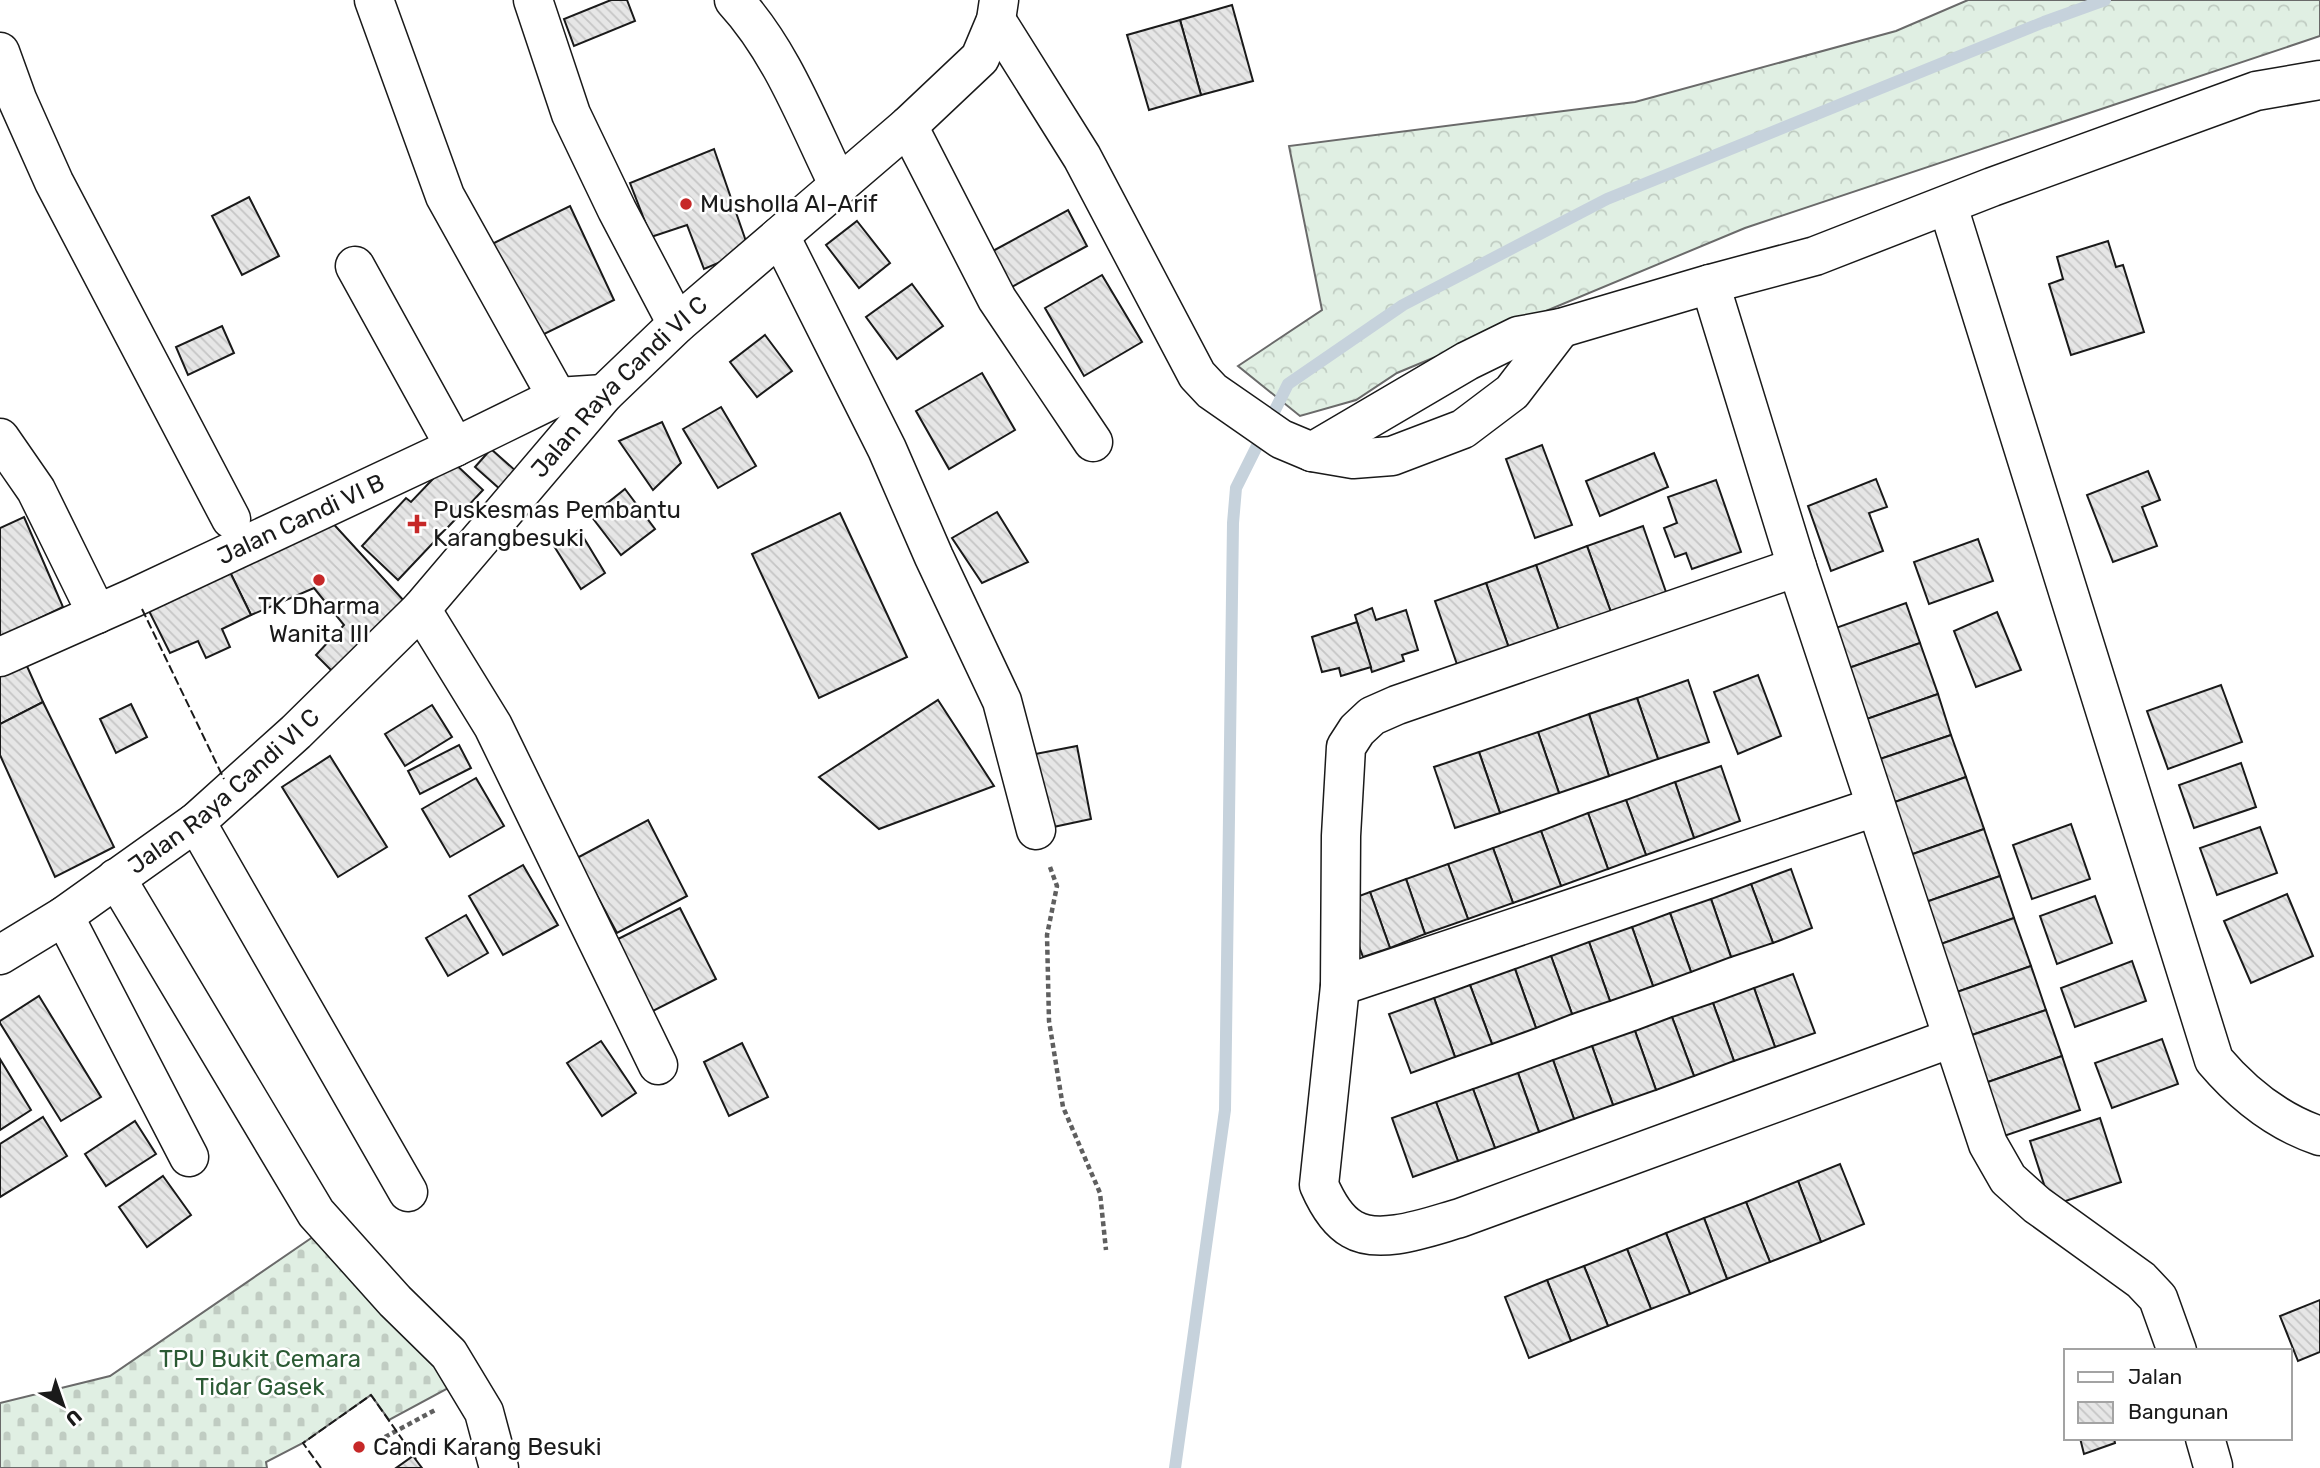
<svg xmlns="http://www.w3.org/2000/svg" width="2320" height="1468" font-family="Rubik,sans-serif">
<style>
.forest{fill:url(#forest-crowns);stroke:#6a6a6a;stroke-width:2}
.cemetery{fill:url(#cemetery-stones);stroke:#6a6a6a;stroke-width:2}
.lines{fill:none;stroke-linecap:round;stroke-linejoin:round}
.stream{stroke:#c6d2dc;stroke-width:12}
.building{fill:url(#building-back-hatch);stroke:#1a1a1a;stroke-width:2}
.minor-casing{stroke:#1a1a1a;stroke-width:41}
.path{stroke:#5f5f5f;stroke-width:4.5;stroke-dasharray:5 3.5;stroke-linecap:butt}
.minor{stroke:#fff;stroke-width:38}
.fence{stroke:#1a1a1a;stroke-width:2;stroke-dasharray:9 3.5;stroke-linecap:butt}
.poi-dot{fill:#c62828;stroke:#fff;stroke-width:2.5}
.labels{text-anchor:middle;stroke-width:5;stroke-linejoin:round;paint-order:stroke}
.poi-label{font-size:24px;fill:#1a1a1a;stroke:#fff;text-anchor:start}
.street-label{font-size:24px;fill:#1a1a1a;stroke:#fff}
.park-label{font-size:24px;fill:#2b5a34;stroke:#fff}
</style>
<defs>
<pattern id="forest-crowns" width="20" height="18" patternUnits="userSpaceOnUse" patternTransform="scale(1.75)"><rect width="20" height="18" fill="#e0efe3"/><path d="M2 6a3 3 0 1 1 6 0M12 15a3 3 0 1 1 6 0" fill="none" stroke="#c0ccc2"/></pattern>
<pattern id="cemetery-stones" width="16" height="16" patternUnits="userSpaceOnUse" patternTransform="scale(1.75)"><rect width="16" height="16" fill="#e0efe3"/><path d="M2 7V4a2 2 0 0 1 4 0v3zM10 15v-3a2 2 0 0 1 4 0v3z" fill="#c0ccc2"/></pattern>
<pattern id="building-back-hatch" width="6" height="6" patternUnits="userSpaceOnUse" patternTransform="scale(1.75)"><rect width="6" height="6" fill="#e6e6e6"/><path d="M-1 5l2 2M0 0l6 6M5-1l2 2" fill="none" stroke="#c5c5c5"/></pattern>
</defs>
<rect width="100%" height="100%" fill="#fff"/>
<path class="forest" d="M1968,0H2320V36L1745,228L1397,373L1356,400L1300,416L1238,366L1322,310L1289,146L1635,102L1896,31Z"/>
<path class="cemetery" d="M323,1230L454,1385L389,1420L371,1395L303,1443L266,1462L267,1468H0V1403L110,1376Z"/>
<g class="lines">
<path class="stream" d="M1175,1468L1225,1110L1233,523L1236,488L1288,384L1403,305L1607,199L2044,22L2105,0"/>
</g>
<g class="building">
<path d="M611,0H627L635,21L574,46L564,19Z"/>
<path d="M1232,5L1253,81L1201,95L1180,20Z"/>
<path d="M1180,20L1201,95L1149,110L1127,35Z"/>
<path d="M714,149L749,250L704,269L687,225L651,237L630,183Z"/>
<path d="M249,197L279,256L242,275L212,216Z"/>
<path d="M570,206L614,300L536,338L492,244Z"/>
<path d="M1068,210L1087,246L1010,288L991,252Z"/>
<path d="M857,221L890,263L859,288L826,245Z"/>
<path d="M2108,241L2116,267L2123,265L2144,332L2071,355L2049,284L2063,279L2057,257Z"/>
<path d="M1102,275L1142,342L1084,376L1045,308Z"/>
<path d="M912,284L943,326L897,359L866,317Z"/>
<path d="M222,326L234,353L188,375L176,347Z"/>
<path d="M765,335L792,371L757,397L730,362Z"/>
<path d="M982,373L1015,430L949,469L916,411Z"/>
<path d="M721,407L756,466L718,488L683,429Z"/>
<path d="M662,422L681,463L653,490L619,441Z"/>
<path d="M1542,445L1572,525L1535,538L1506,459Z"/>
<path d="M491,449L517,472L501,490L475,467Z"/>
<path d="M1654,453L1668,487L1600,516L1586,481Z"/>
<path d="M451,460L483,490L398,580L362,546L406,498L411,502Z"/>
<path d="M2148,471L2160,500L2142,507L2157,546L2113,562L2087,495Z"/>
<path d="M1876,479L1887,507L1869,513L1883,551L1831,571L1808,506Z"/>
<path d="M1716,480L1741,552L1692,569L1686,553L1675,557L1664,528L1677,523L1668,497Z"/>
<path d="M625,489L655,529L621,555L591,516Z"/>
<path d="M997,512L1028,562L982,583L952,538Z"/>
<path d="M840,513L907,657L819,698L752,554Z"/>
<path d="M24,517L63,607L0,637V528Z"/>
<path d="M328,518L405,602L334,673L316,655L344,625L314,588L251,615L227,566Z"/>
<path d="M1643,526L1667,595L1612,615L1587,546Z"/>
<path d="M579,530L605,573L581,589L554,546Z"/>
<path d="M1978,539L1993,581L1929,604L1914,562Z"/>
<path d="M1587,546L1612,615L1560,634L1536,565Z"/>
<path d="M1536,565L1560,634L1510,651L1486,583Z"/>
<path d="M227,566L251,615L222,629L230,647L206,658L198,641L170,653L146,605Z"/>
<path d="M1486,583L1510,651L1459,670L1435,601Z"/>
<path d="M1906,603L1920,643L1843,670L1830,630Z"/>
<path d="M1372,608L1376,620L1406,610L1418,650L1402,655L1404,661L1372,672L1355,615Z"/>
<path d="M1997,612L2021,670L1976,687L1954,631Z"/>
<path d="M1357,622L1371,667L1341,676L1339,668L1322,672L1312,637Z"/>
<path d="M1920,643L1938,694L1861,721L1843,670Z"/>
<path d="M22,655L43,702L0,724V666Z"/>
<path d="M1758,675L1781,736L1738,754L1714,692Z"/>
<path d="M1688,680L1709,742L1658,759L1637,698Z"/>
<path d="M2221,685L2242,742L2168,769L2147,711Z"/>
<path d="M1938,694L1951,735L1874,761L1861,721Z"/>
<path d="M1637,698L1658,759L1609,776L1589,714Z"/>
<path d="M938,700L994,786L879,829L819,777Z"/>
<path d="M43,702L114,847L55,877L0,755V724Z"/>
<path d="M131,704L147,737L116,753L100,719Z"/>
<path d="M432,705L452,737L405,766L385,734Z"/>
<path d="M1589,714L1609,776L1559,793L1538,732Z"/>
<path d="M1538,732L1559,793L1500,813L1479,752Z"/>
<path d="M1951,735L1966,777L1889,804L1874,761Z"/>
<path d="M459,745L471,768L420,794L408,771Z"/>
<path d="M1077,746L1091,819L1044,829L1030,755Z"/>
<path d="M1479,752L1500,813L1455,828L1434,767Z"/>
<path d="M330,756L387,847L338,877L282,787Z"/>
<path d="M2241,763L2256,807L2194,828L2179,785Z"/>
<path d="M1721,766L1740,821L1694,838L1675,782Z"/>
<path d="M1966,777L1984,829L1907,856L1889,804Z"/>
<path d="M476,778L504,826L450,857L422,809Z"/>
<path d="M1675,782L1694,838L1646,855L1626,800Z"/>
<path d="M1626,800L1646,855L1608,869L1588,813Z"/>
<path d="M1588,813L1608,869L1561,886L1541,831Z"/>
<path d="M648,820L687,896L617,933L577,858Z"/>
<path d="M2071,824L2090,879L2032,899L2013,845Z"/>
<path d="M2260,827L2277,873L2217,895L2200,848Z"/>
<path d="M1984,829L2000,876L1923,903L1907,856Z"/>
<path d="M1541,831L1561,886L1513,903L1493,848Z"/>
<path d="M1493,848L1513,903L1468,919L1448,864Z"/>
<path d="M1448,864L1468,919L1425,934L1406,879Z"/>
<path d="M523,865L558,925L503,955L469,896Z"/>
<path d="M1791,869L1812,928L1773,943L1751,884Z"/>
<path d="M2000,876L2014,918L1938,945L1923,903Z"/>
<path d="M1406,879L1425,934L1390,948L1370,892Z"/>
<path d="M1751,884L1773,943L1731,957L1711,899Z"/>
<path d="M1370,892L1390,948L1363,957L1343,902Z"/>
<path d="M2287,894L2313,956L2251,983L2224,921Z"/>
<path d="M2095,896L2112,943L2057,964L2040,916Z"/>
<path d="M1711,899L1731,957L1691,972L1670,913Z"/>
<path d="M680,908L716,979L651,1012L614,941Z"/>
<path d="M1670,913L1691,972L1653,986L1632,927Z"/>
<path d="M466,915L488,953L448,976L426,938Z"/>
<path d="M2014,918L2031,966L1954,993L1938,945Z"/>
<path d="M1632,927L1653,986L1610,1001L1589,942Z"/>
<path d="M1589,942L1610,1001L1572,1014L1551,956Z"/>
<path d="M1551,956L1572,1014L1536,1028L1515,969Z"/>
<path d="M2132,961L2146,1001L2075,1027L2061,988Z"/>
<path d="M2031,966L2046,1010L1969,1036L1954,993Z"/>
<path d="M1515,969L1536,1028L1492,1044L1470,985Z"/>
<path d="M1793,974L1815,1033L1775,1047L1754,988Z"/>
<path d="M1470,985L1492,1044L1455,1057L1434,998Z"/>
<path d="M1754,988L1775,1047L1734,1061L1713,1003Z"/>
<path d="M39,996L101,1097L61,1121L0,1023V1021Z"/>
<path d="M1434,998L1455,1057L1411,1073L1389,1014Z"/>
<path d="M1713,1003L1734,1061L1694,1076L1672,1017Z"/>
<path d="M2046,1010L2062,1056L1985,1083L1969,1036Z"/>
<path d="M1672,1017L1694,1076L1656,1090L1635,1031Z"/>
<path d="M1635,1031L1656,1090L1613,1105L1592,1046Z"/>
<path d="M2162,1039L2178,1084L2112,1108L2095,1063Z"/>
<path d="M601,1041L636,1093L602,1116L567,1063Z"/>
<path d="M742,1043L768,1097L729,1116L704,1062Z"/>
<path d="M1592,1046L1613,1105L1574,1119L1553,1060Z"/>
<path d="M2062,1056L2080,1110L2004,1136L1985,1083Z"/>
<path d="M0,1059L31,1110L0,1130Z"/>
<path d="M1553,1060L1574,1119L1539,1132L1518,1073Z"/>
<path d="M1518,1073L1539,1132L1495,1148L1473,1089Z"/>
<path d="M1473,1089L1495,1148L1458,1161L1436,1102Z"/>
<path d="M1436,1102L1458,1161L1413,1177L1392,1118Z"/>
<path d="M43,1117L67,1156L0,1197V1144Z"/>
<path d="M2100,1118L2121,1182L2051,1206L2030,1141Z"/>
<path d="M135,1121L156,1154L106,1186L85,1154Z"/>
<path d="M1840,1164L1864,1224L1821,1242L1798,1181Z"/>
<path d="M163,1176L191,1215L147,1247L119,1207Z"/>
<path d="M1798,1181L1821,1242L1770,1262L1746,1202Z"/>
<path d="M1746,1202L1770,1262L1727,1279L1704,1218Z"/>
<path d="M1704,1218L1727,1279L1690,1294L1666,1233Z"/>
<path d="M1666,1233L1690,1294L1651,1309L1627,1249Z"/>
<path d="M1627,1249L1651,1309L1608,1326L1584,1266Z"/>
<path d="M1584,1266L1608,1326L1571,1341L1547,1280Z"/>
<path d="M1547,1280L1571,1341L1529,1358L1505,1297Z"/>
<path d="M2320,1300V1352L2298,1361L2280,1316Z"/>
<path d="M2080,1438H2114L2115,1443L2084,1454Z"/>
<path d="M413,1456L422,1468H396Z"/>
</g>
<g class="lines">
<g class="minor-casing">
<g id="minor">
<path d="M374,0L445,196L557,397"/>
<path d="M533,0L571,114L617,210L677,324"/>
<path d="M734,0C782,52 808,123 839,186"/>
<path d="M996,20L1082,157L1197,375L1212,391L1281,439L1312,452L1353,459L1392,456L1463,429L1512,392L1561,328"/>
<path d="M0,52L17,99L54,182L231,519"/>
<path d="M908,126L997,299L1093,442"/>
<path d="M1948,206L2214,1060C2242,1093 2278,1122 2320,1136"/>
<path d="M780,236L887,449L934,557L1002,701L1036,830"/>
<path d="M355,266L455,447"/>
<path d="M1710,284L1797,567L1988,1144L2008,1179L2037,1205L2141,1280L2158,1298L2177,1351"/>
<path d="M0,438L36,490L97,614"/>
<path d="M1312,452L1467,361L1518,336L1561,328L1710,284L1815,256L1992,187L2256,91L2320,80"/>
<path d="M1797,567L1397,705L1372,716L1357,730L1346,747L1341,836L1340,986L1319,1185C1326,1201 1336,1220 1352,1229C1380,1246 1431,1226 1460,1218L1952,1038"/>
<path d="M421,609L493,726L658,1065"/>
<path id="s1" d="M0,657L133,598L455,447L557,397L604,394"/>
<path d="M196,822L408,1192"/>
<path d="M116,878L316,1213L395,1301L449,1354L484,1412L499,1468"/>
<path d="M64,916L189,1157"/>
<path id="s2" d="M0,955L64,916L196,822L296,732L421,609L604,394L677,324L908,126L980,58L996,20L999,0"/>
<path d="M1340,986L1875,807"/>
<path d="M2205,1438L2213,1466"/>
</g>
</g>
<g class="path">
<path d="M1050,867L1057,886L1047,935L1049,1021L1063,1107L1100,1193L1106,1250"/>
<path d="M385,1437L437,1409"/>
</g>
<use href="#minor" class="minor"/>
<g class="fence">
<path d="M142,609L224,779"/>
<path d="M321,1468L303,1443L371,1395L416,1459"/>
</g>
</g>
<g class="poi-dot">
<circle cx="686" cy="204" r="7"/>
<path d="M413.5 513.5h7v7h7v7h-7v7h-7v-7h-7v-7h7z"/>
<circle cx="319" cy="580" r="7"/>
<circle cx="359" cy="1447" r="7"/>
</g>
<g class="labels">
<g class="poi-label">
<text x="700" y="212">Musholla Al-Arif</text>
<text x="433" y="518">Puskesmas Pembantu<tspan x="433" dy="28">Karangbesuki</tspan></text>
<text x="319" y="614" text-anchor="middle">TK Dharma<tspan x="319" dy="28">Wanita III</tspan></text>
<text x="373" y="1455">Candi Karang Besuki</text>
</g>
<g class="street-label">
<text dy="8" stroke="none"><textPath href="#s2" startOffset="845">Jalan Raya Candi VI C</textPath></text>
<text dy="8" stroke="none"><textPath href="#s1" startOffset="331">Jalan Candi VI B</textPath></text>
<text dy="8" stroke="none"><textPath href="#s2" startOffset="278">Jalan Raya Candi VI C</textPath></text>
</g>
<g class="park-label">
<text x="260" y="1367">TPU Bukit Cemara<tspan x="260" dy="28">Tidar Gasek</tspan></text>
</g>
</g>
<rect x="2064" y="1349" width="228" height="91" fill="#ffffff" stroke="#a3a3a3" stroke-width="2"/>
<rect x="2078" y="1372" width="35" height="10" fill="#ffffff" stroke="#a3a3a3" stroke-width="2"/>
<text x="2128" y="1384" font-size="21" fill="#1a1a1a">Jalan</text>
<rect x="2078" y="1402" width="35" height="21" fill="url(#building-back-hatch)" stroke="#a3a3a3" stroke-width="2"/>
<text x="2128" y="1419" font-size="21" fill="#1a1a1a">Bangunan</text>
<g transform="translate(63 1405) rotate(140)" stroke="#ffffff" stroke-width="5" paint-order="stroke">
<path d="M0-5L12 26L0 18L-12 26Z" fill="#1a1a1a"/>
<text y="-10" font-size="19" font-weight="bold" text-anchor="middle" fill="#1a1a1a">U</text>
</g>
</svg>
